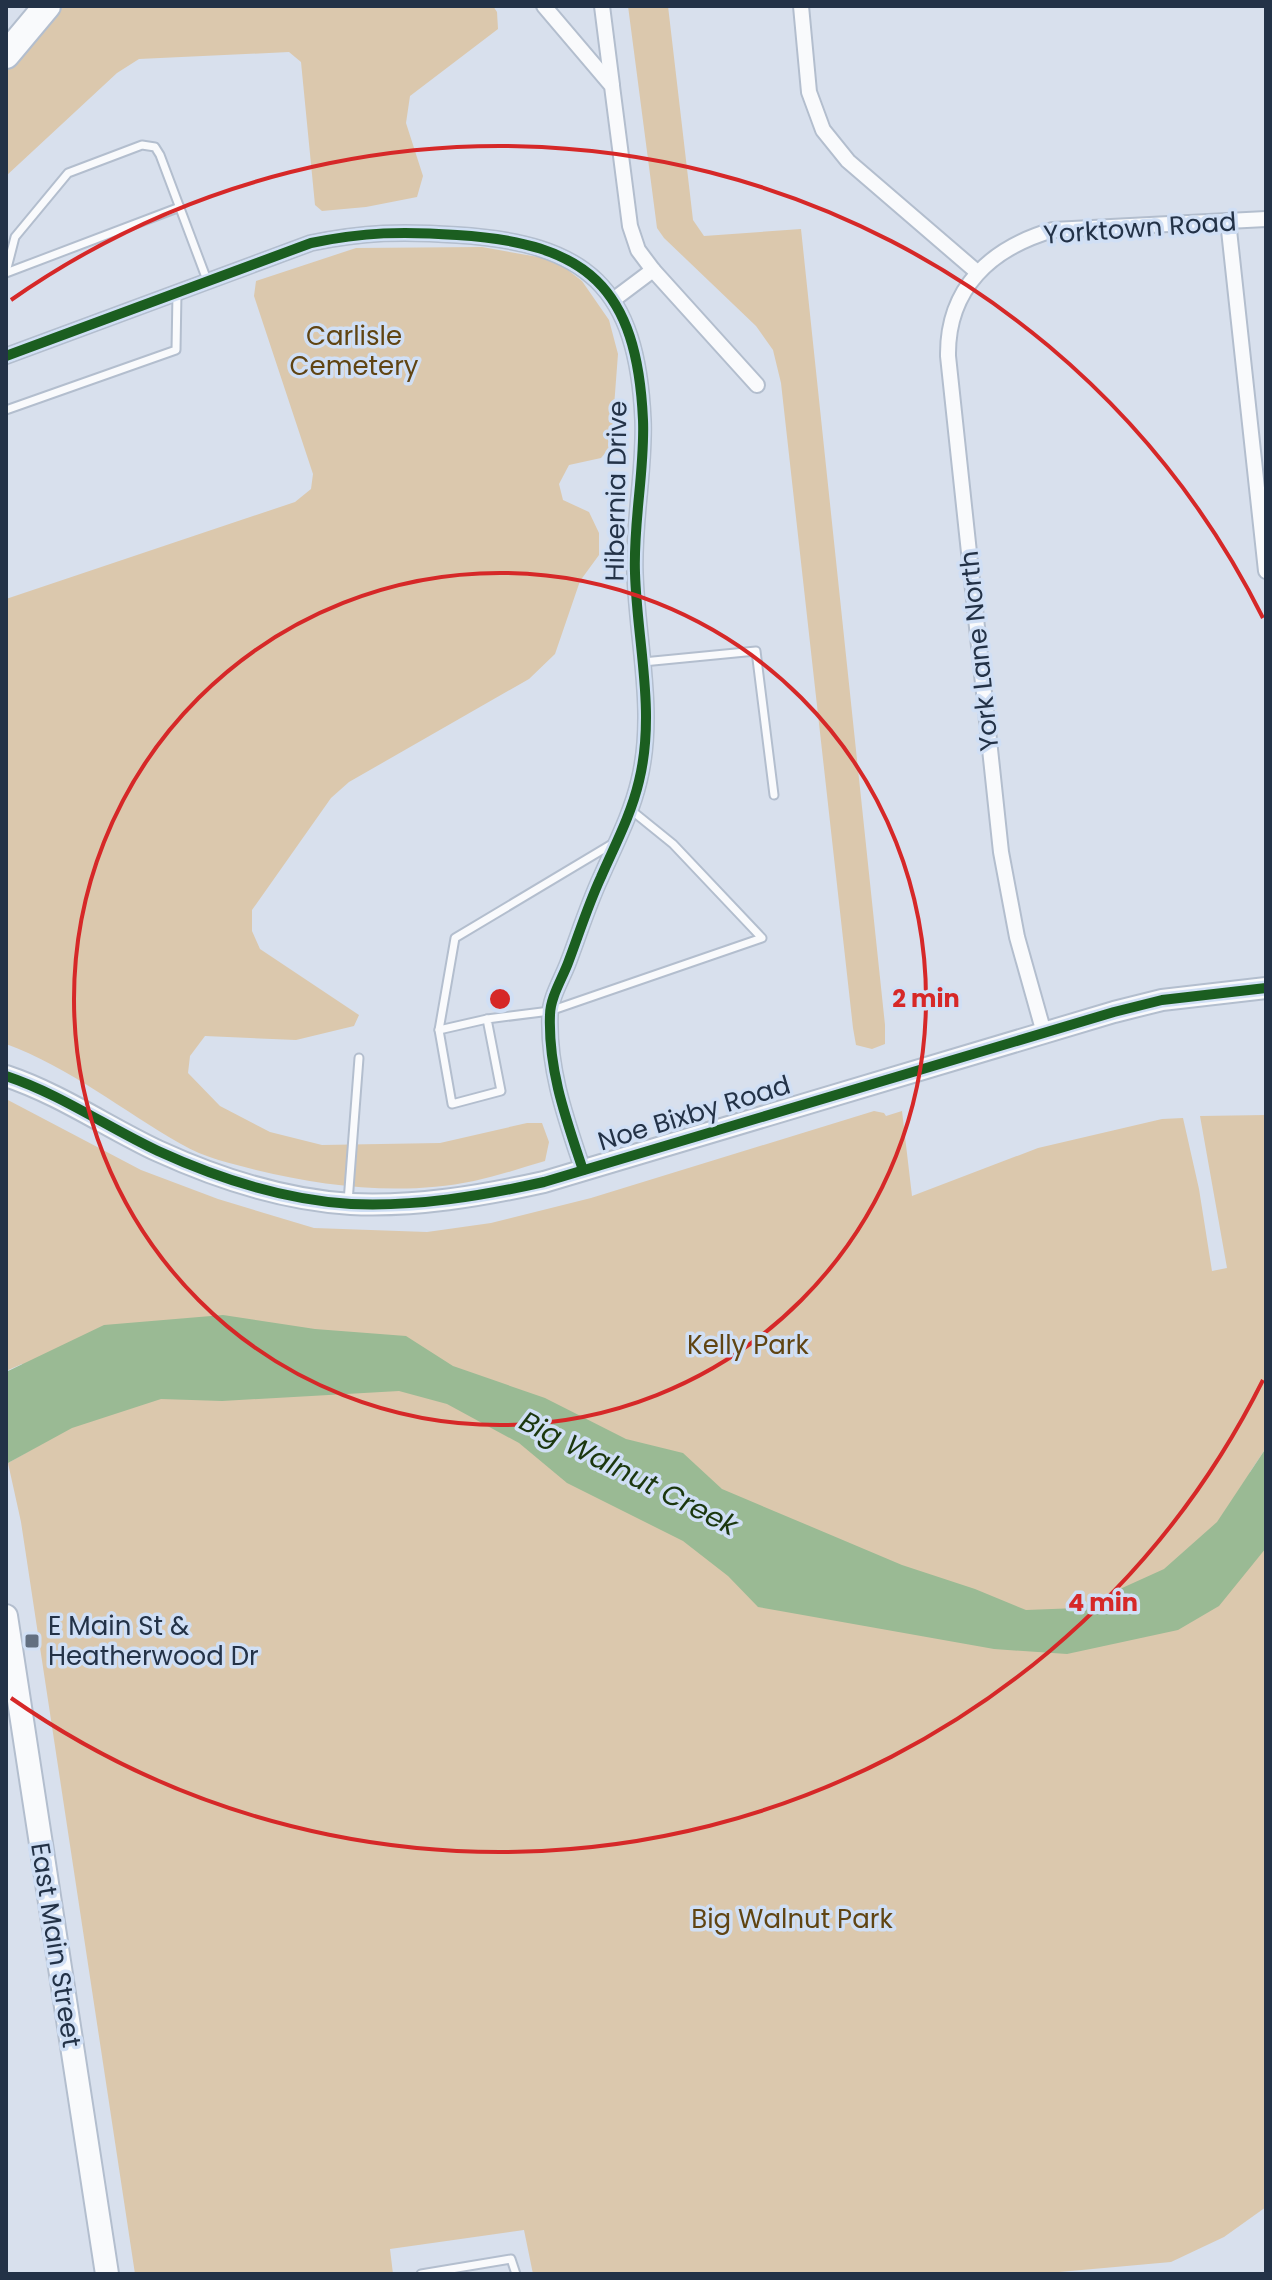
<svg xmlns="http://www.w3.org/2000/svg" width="1272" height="2280" font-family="Poppins,sans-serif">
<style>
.green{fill:#dbc8ad}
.water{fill:#9aba94}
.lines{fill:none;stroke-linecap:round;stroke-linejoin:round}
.lane-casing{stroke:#b3bece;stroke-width:11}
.street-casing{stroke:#b3bece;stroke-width:18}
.secondary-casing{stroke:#b3bece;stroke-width:24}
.primary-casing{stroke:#b3bece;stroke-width:26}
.highway-casing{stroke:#b3bece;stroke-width:30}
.lane{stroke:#f9fafc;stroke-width:7}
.street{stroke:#f9fafc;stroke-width:14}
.secondary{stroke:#f9fafc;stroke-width:20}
.primary{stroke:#f9fafc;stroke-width:22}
.highway{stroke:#f9fafc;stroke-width:26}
.cycleway-casing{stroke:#d0dff5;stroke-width:15}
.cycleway{stroke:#1b5e20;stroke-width:10}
.ring{fill:none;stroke:#d62828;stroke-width:4}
.poi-dot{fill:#626f81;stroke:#d0dff5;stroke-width:3}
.labels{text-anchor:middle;stroke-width:7;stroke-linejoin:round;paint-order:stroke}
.street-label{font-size:26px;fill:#233247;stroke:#d0dff5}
.park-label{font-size:26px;fill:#604412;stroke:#d0dff5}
.poi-label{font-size:26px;fill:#233247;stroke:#d0dff5;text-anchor:start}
.water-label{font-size:28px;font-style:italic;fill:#1b370e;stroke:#d0dff5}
.centre{fill:#d62828;stroke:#d0dff5;stroke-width:4}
.ring-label{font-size:24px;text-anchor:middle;font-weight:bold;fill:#d62828;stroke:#d0dff5;stroke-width:7;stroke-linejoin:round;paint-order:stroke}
</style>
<rect width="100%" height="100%" fill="#d8e0ed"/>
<g class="green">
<path d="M58,6H493L497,12L498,29L410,96L406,123L423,176L417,197L366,207L322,211L315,205L301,62L289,52L139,59L117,73L6,176V70Z"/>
<path d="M628,6H668L693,220L704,236L801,229L885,1025V1044L872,1049L856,1045L853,1028L781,383L773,350L756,326L664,238L657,228Z"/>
<path d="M482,247L555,260L582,281L609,320L618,354L611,446L601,458L569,465L559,484L563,500L589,512L599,533V555L580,581L555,654L529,679L349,782L331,798L252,910V931L260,949L359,1015L354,1026L296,1040L205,1036L190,1056L188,1073L220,1106L270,1132L322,1145L440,1143L527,1123H542L549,1142L545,1161C521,1168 498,1176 474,1181C402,1196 327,1187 256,1170C231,1163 204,1158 181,1144C123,1111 69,1067 6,1044V599L295,502L311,489L313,474L254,296L256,281L356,248Z"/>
<path d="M6,1099L141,1170L218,1199L314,1228L427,1232L491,1223L591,1198L874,1111L884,1113L886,1116L902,1111L912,1196L1038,1148L1162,1119L1183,1118L1199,1189L1212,1271L1227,1268L1200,1116L1266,1115V1448L1250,1472L1266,1482V2207L1224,2237L1171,2262L1037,2274H533L524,2230L390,2249L393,2274H135L21,1522L8,1463L36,1447L22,1364L6,1371Z"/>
</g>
<path class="water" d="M223,1315L315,1329L406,1336L453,1366L545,1398L626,1439L683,1453L722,1489L902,1565L975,1589L1026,1610L1078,1608L1164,1569L1217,1522L1266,1448V1548L1219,1606L1178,1630L1067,1654L994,1649L758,1607L728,1576L683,1541L567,1483L519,1443L447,1404L399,1391L222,1401L161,1399L72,1428L8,1463L6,1450V1372L104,1325Z"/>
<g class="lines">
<g class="lane-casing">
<g id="lane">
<path d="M6,272L15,237L68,173L142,145L155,147L160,155L207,280"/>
<path d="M6,273L180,207"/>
<path d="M6,410L176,350L177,293"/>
<path d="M643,662L756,651L774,795"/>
<path d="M612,844L455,938L439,1030L452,1104L501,1091L487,1019L550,1011L762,938L673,844L631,810"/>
<path d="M439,1030L487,1019"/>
<path d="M348,1202L359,1058"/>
<path d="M421,2274L511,2259L516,2274"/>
</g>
</g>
<g class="street-casing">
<g id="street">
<path d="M544,6L612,86L630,226L638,250L653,270L613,300"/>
<path d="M602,6L612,85"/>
<path d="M801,6L809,92L823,130L848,161L977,272"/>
<path d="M1228,221L1266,571"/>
<path d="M653,270L757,385"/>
<path d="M6,356L311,243C364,232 403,231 457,235C587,243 637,287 643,420C645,470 633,522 635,573C637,642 656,712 639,781C631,815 615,845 601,877C588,905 579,934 568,963C562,979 550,998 550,1015C548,1070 566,1119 583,1170"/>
<path d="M1044,1033L1017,937L1001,852L948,356C947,288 991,248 1053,230L1266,219"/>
</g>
</g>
<g class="secondary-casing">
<path id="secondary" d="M6,1076C60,1094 107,1127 158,1151C217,1178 286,1200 351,1204C416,1207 481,1196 544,1182L1114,1012L1162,1000L1266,988"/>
</g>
<g class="primary-casing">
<path id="primary" d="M6,1616L107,2274"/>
</g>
<g class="highway-casing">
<path id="highway" d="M6,55L47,6"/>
</g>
<use href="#lane" class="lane"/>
<use href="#street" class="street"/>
<use href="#secondary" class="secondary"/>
<use href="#primary" class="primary"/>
<use href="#highway" class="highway"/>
<g class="cycleway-casing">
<g id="cycleway">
<path d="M6,356L311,243C364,232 403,231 457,235C587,243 637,287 643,420C645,470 633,522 635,573C637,642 656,712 639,781C631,815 615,845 601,877C588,905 579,934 568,963C562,979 550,998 550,1015C548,1070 566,1119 583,1170"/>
<path d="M6,1076C60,1094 107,1127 158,1151C217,1178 286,1200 351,1204C416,1207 481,1196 544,1182L1114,1012L1162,1000L1266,988"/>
</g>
</g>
<use href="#cycleway" class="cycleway"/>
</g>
<g class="ring">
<circle cx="500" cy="999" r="426"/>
<path d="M1263 1380A853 853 0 0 1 11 1698M11 300A853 853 0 0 1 1263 618"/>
</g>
<rect class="poi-dot" x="24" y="1633" width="16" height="16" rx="4"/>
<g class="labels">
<g class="street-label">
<text transform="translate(1140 228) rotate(-4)" y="9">Yorktown Road</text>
<text transform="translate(616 491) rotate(-89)" y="9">Hibernia Drive</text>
<text transform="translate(979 651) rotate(-96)" y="9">York Lane North</text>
<text transform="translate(694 1113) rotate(-17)" y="9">Noe Bixby Road</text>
<text transform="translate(56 1945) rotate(81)" y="9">East Main Street</text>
</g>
<g class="park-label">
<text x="354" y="345">Carlisle<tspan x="354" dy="30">Cemetery</tspan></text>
<text x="748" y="1354">Kelly Park</text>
<text x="792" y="1928">Big Walnut Park</text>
</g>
<g class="poi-label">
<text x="48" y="1635">E Main St &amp;<tspan x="48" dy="30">Heatherwood Dr</tspan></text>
</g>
<g class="water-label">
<text transform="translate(629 1473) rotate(27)" y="10">Big Walnut Creek</text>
</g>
</g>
<circle cx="500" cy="999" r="12" class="centre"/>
<g class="ring-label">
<text x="926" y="1007">2 min</text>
<text x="1103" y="1611">4 min</text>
</g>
<rect width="1272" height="2280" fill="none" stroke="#233247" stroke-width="16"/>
</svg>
